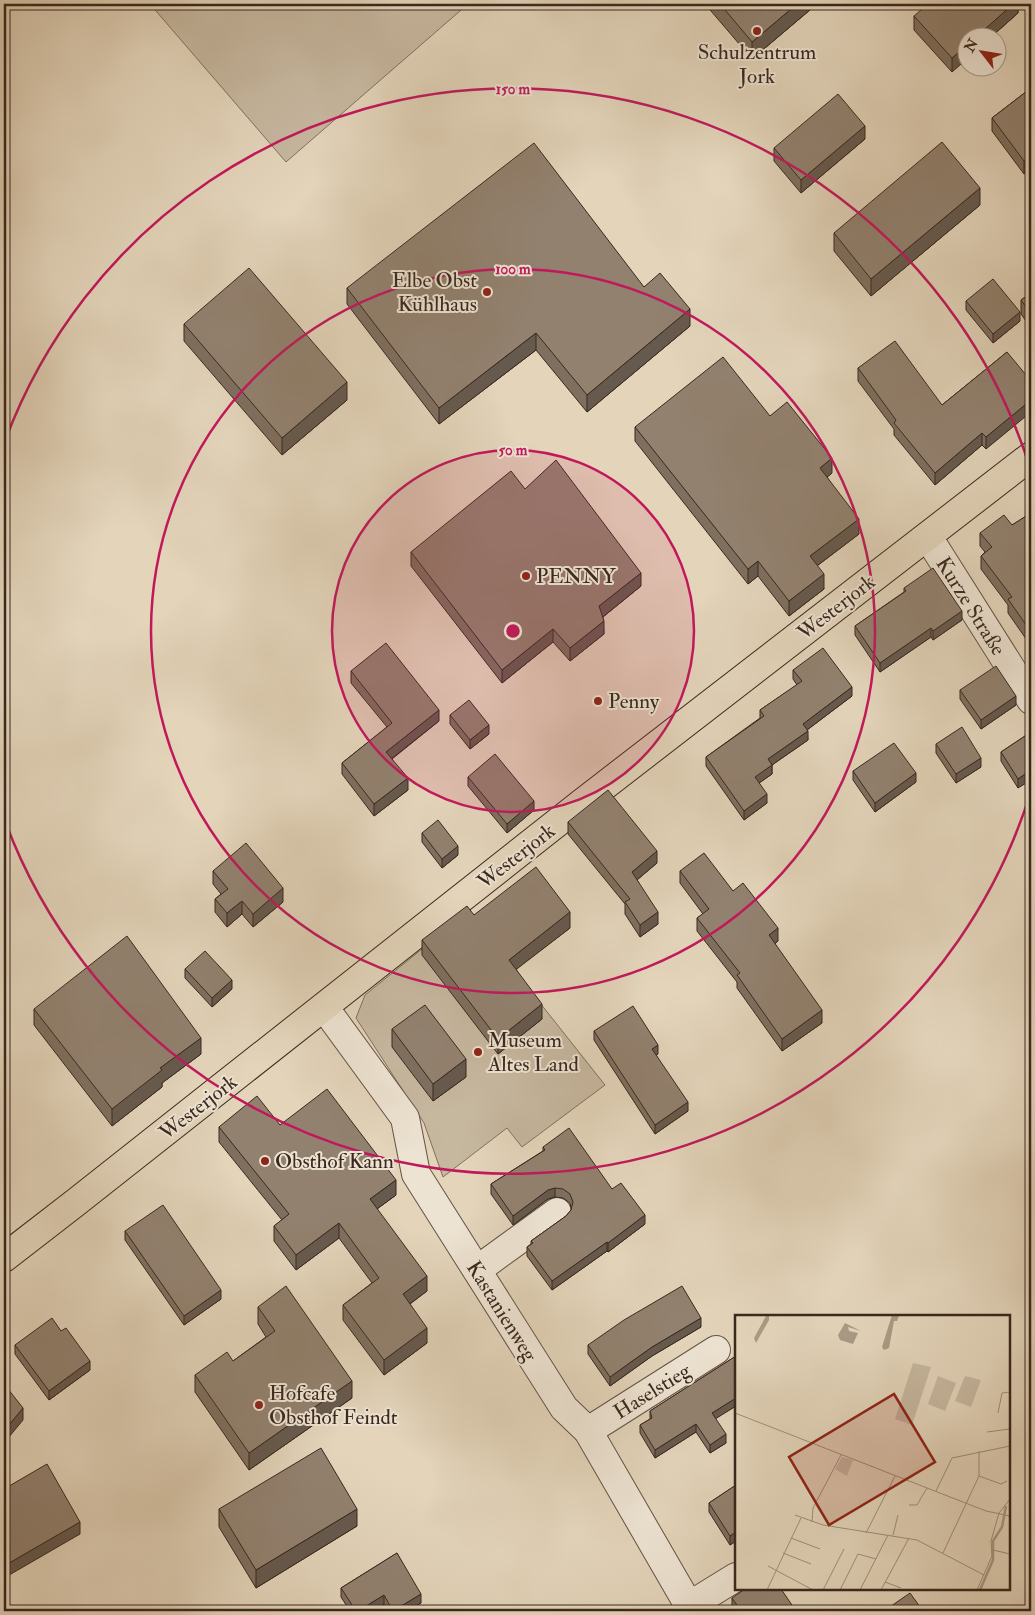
<svg xmlns="http://www.w3.org/2000/svg" width="1035" height="1615" font-family="'IM FELL Double Pica',serif">
<style>
.green{fill:#c6b79f;stroke:#80705e}
.lines{fill:none;stroke-linecap:round;stroke-linejoin:round}
.minor-casing{stroke:#645345;stroke-width:30}
.major-casing{stroke:#3a281e;stroke-width:30}
.minor{stroke:#ede3d2;stroke-width:28}
.major{stroke:#e3d4ba;stroke-width:28}
.wall{fill:#7e6f5f;stroke:#3a281e}
.shaded-wall{fill:#665a4e;stroke:#3a281e}
.building{fill:#92816f;stroke:#3a281e}
.ring{fill:none;stroke:#c2185b;stroke-width:2.5}
.poi-dot{fill:#8f2418;stroke:#ede3d2;stroke-width:2}
.labels{text-anchor:middle;stroke-width:4;stroke-linejoin:round;paint-order:stroke}
.poi-label{font-size:21px;fill:#3a281e;stroke:#ede3d2;text-anchor:start}
.street-label{font-size:21px;fill:#3a281e;stroke:#ede3d2}
.inset-river{fill:none;stroke:#aa9a85;stroke-width:2.5}
.inset-road{fill:none;stroke:#9f8f7c;stroke-width:1}
.view{fill:#8f2418;fill-opacity:0.15;stroke:#8f2418;stroke-width:2.5}
.inset-edge{fill:none;stroke:#3a281e;stroke-width:2.5}
.centre{fill:#c2185b;stroke:#ede3d2;stroke-width:2.5}
.ring-label{font-size:15px;text-anchor:middle;font-weight:bold;fill:#c2185b;stroke:#ede3d2;stroke-width:4;stroke-linejoin:round;paint-order:stroke}
</style>
<rect width="100%" height="100%" fill="#e3d4ba"/>
<filter id="stains"><feTurbulence type="fractalNoise" baseFrequency=".004" numOctaves="4"/><feColorMatrix values="0 0 0 0 .2 0 0 0 0 .09 0 0 0 0 .02 0 0 0 .5 -.17"/></filter>
<radialGradient id="worn" r=".72"><stop offset=".6" stop-color="#630" stop-opacity="0"/><stop offset="1" stop-color="#630" stop-opacity=".3"/></radialGradient>
<g class="green">
<path d="M150,4H468L286,162Z"/>
<path d="M468,912L605,1085L522,1147L507,1128L443,1177L424,1123L356,1018L365,995Z"/>
</g>
<g class="lines">
<g class="minor-casing">
<g id="minor">
<path d="M928,537L1031,700"/>
<path d="M324,1007L405,1118L416,1174L564,1408L588,1431L692,1611"/>
<path d="M477,1270L557,1212"/>
<path d="M588,1431L716,1350"/>
<path d="M689,1606L736,1577"/>
</g>
</g>
<g class="major-casing">
<path id="major" d="M4,1258L75,1203L582,803L1031,456"/>
</g>
<use href="#minor" class="minor"/>
<use href="#major" class="major"/>
</g>
<g class="wall">
<path d="M705,4H817L752,59Z"/>
<path d="M1018,4V13L990,38H968L952,72L914,30V16Z"/>
<path d="M1031,88V169L1024,174L992,131V118Z"/>
<path d="M865,139L801,193L774,161V148Z"/>
<path d="M980,205L871,296L834,251V233Z"/>
<path d="M644,287L690,326L587,412L536,350L439,424L347,304V288Z"/>
<path d="M1031,293V328L1021,314V300Z"/>
<path d="M966,301L1020,321L993,343L966,310Z"/>
<path d="M184,324L347,400L282,455L184,341Z"/>
<path d="M1007,352L986,449L982,445L935,485L894,435V429L858,381V368L942,405Z"/>
<path d="M770,416L832,473L827,477L859,534L817,566L824,589L789,616L758,576L748,584L635,441V427Z"/>
<path d="M525,489L641,586L603,617L604,634L570,661L553,642L502,683L411,566V552Z"/>
<path d="M1031,513V646L1008,613V605L981,569V556L985,552L980,546V533L1012,525Z"/>
<path d="M904,588L962,620L933,640L931,637L880,672L855,635V626L904,592Z"/>
<path d="M1031,651V671L1028,667V653Z"/>
<path d="M793,670L852,696L807,730L808,740L772,765V774L759,783L767,803L744,820L706,766V757L760,718V710L797,685L793,679Z"/>
<path d="M351,671L439,721L392,759L408,790L374,816L342,774V763L387,727L351,683Z"/>
<path d="M960,690L1016,705L981,729L960,699Z"/>
<path d="M450,715L489,734L470,749L450,724Z"/>
<path d="M1031,732L1018,788L1001,761V752Z"/>
<path d="M936,744L981,767L956,783L936,753Z"/>
<path d="M853,771L916,782L875,812L853,780Z"/>
<path d="M468,777L534,810L507,833L468,786Z"/>
<path d="M568,822L657,863L637,880L658,924L640,937L625,914V904L568,834Z"/>
<path d="M422,833L458,855L442,868L422,842Z"/>
<path d="M213,871L283,902L253,927L242,914L227,927L215,912V899L221,894L213,884Z"/>
<path d="M680,871L733,891L778,941L775,944L822,1023L782,1051L737,988V982L697,931V918L703,914L680,883Z"/>
<path d="M474,915L570,928L516,969L542,1019L498,1054L422,955V940Z"/>
<path d="M185,969L232,989L212,1007L185,978Z"/>
<path d="M34,1009L201,1054L162,1083V1087L112,1126L34,1025Z"/>
<path d="M392,1029L466,1077L433,1101L392,1047Z"/>
<path d="M594,1031L658,1054L656,1055L688,1111L655,1134L594,1040Z"/>
<path d="M280,1125L396,1195L377,1209L427,1291L410,1304L427,1343L384,1375L343,1320V1305L372,1283L339,1238L296,1270L274,1241V1226L282,1220L219,1142V1127Z"/>
<path d="M543,1147L612,1189L645,1224L608,1252L607,1251L552,1290L527,1256V1247L531,1244V1241L566,1216L571,1210V1208L570,1203L563,1198L555,1197L548,1199L513,1225L491,1194V1184L543,1151Z"/>
<path d="M125,1231L221,1299L184,1325L125,1240Z"/>
<path d="M258,1307L352,1398L249,1470L195,1392V1375L233,1361L266,1337L258,1324Z"/>
<path d="M701,1327L652,1356L610,1386L588,1354V1345Z"/>
<path d="M15,1345L90,1370L49,1400L15,1354Z"/>
<path d="M736,1356V1406L715,1418L726,1443L710,1453L696,1432L655,1458L640,1433V1425L650,1419V1411Z"/>
<path d="M736,1485V1541L730,1545L709,1512V1503Z"/>
<path d="M219,1509L357,1526L256,1588L219,1527Z"/>
<path d="M397,1553L421,1603L408,1611H388L384,1604L372,1611H350L341,1597V1588Z"/>
<path d="M732,1598L794,1611H735L732,1607Z"/>
</g>
<g class="shaded-wall">
<path d="M797,4H817L752,59V42Z"/>
<path d="M1013,4H1018V13L990,38H975Z"/>
<path d="M968,44V58L952,72V58Z"/>
<path d="M865,126V139L801,193V180Z"/>
<path d="M1031,155V169L1024,174V161Z"/>
<path d="M980,188V205L871,296V279Z"/>
<path d="M690,309V326L587,412V395Z"/>
<path d="M1020,312V321L993,343V334Z"/>
<path d="M536,333V350L439,424V408Z"/>
<path d="M347,382V400L282,455V438Z"/>
<path d="M1031,400V412L986,449V437Z"/>
<path d="M982,433V445L935,485V473Z"/>
<path d="M832,458V473L820,483V468Z"/>
<path d="M859,519V534L810,571V556Z"/>
<path d="M758,561V576L748,584V569Z"/>
<path d="M641,573V586L599,620V606Z"/>
<path d="M824,574V589L789,616V601Z"/>
<path d="M962,611V620L933,640V631Z"/>
<path d="M604,621V634L570,661V648Z"/>
<path d="M931,628V637L880,672V663Z"/>
<path d="M553,629V642L502,683V670Z"/>
<path d="M852,687V696L803,733V724Z"/>
<path d="M1016,696V705L981,729V720Z"/>
<path d="M439,710V721L386,763V752Z"/>
<path d="M489,725V734L470,749V740Z"/>
<path d="M808,731V740L772,765V774L755,786V777L768,759Z"/>
<path d="M981,758V767L956,783V774Z"/>
<path d="M1031,770V780L1018,788V779Z"/>
<path d="M916,773V782L875,812V803Z"/>
<path d="M408,778V790L374,816V804Z"/>
<path d="M767,794V803L744,820V811Z"/>
<path d="M534,801V810L507,833V824Z"/>
<path d="M458,846V855L442,868V859Z"/>
<path d="M657,851V863L632,884V872Z"/>
<path d="M283,888V902L253,927V914Z"/>
<path d="M242,901V914L227,927V913Z"/>
<path d="M570,912V928L509,975V960Z"/>
<path d="M658,912V924L640,937V925Z"/>
<path d="M778,928V941L769,948V935Z"/>
<path d="M232,980V989L212,1007V998Z"/>
<path d="M542,1004V1019L498,1054V1039Z"/>
<path d="M822,1010V1023L782,1051V1039Z"/>
<path d="M201,1038V1054L162,1083V1087L112,1126V1109L160,1068Z"/>
<path d="M658,1045V1054L652,1058V1049Z"/>
<path d="M466,1059V1077L433,1101V1084Z"/>
<path d="M688,1102V1111L655,1134V1125Z"/>
<path d="M396,1180V1195L370,1214V1199Z"/>
<path d="M555,1188V1197L548,1199L513,1225V1216L548,1190Z"/>
<path d="M645,1215V1224L608,1252V1243Z"/>
<path d="M339,1223V1238L296,1270V1255Z"/>
<path d="M607,1242V1251L552,1290V1281Z"/>
<path d="M427,1276V1291L403,1309V1294Z"/>
<path d="M221,1290V1299L184,1325V1316Z"/>
<path d="M701,1318V1327L652,1356L610,1386V1377L652,1347Z"/>
<path d="M427,1328V1343L384,1375V1360Z"/>
<path d="M90,1361V1370L49,1400V1391Z"/>
<path d="M352,1381V1398L249,1470V1453Z"/>
<path d="M736,1398V1406L712,1421V1413Z"/>
<path d="M23,1408V1420L4,1443V1431Z"/>
<path d="M696,1424V1432L655,1458V1450Z"/>
<path d="M726,1434V1443L710,1453V1445Z"/>
<path d="M357,1509V1526L256,1588V1570Z"/>
<path d="M80,1522V1534L4,1578V1566Z"/>
<path d="M736,1532V1541L730,1545V1536Z"/>
<path d="M421,1594V1603L408,1611H393Z"/>
<path d="M384,1595V1604L372,1611H358Z"/>
</g>
<g class="building">
<path d="M720,4H797L752,42Z"/>
<path d="M928,4H1013L975,38H968V44L952,58L914,16Z"/>
<path d="M1031,88V155L1024,161L992,118Z"/>
<path d="M838,94L865,126L801,180L774,148Z"/>
<path d="M942,142L980,188L871,279L834,233Z"/>
<path d="M534,143L644,287L660,273L690,309L587,395L536,333L439,408L347,288Z"/>
<path d="M249,268L347,382L282,438L184,324Z"/>
<path d="M993,279L1020,312L993,334L966,301Z"/>
<path d="M1031,293V314L1021,300Z"/>
<path d="M895,341L942,405L1007,352L1031,381V400L986,437L982,433L935,473L894,423L896,420L858,368Z"/>
<path d="M723,357L770,416L787,402L832,458L820,468L859,519L810,556L824,574L789,601L758,561L748,569L635,427Z"/>
<path d="M556,460L641,573L599,606L604,621L570,648L553,629L502,670L411,552L511,471L525,489Z"/>
<path d="M1031,513V632L1008,599L1012,597L981,556L992,547L980,533L1004,515L1012,525Z"/>
<path d="M933,568L962,611L933,631L931,628L880,663L855,626L906,591L904,588Z"/>
<path d="M386,643L439,710L386,752L408,778L374,804L342,763L392,723L351,671Z"/>
<path d="M823,648L852,687L803,724L808,731L768,759L772,765L755,777L767,794L744,811L706,757L764,716L760,710L802,681L793,670Z"/>
<path d="M1031,651V658L1028,653Z"/>
<path d="M996,666L1016,696L981,720L960,690Z"/>
<path d="M469,700L489,725L470,740L450,715Z"/>
<path d="M962,727L981,758L956,774L936,744Z"/>
<path d="M1031,732V770L1018,779L1001,752Z"/>
<path d="M894,743L916,773L875,803L853,771Z"/>
<path d="M495,754L534,801L507,824L468,777Z"/>
<path d="M608,790L657,851L632,872L658,912L640,925L625,902L630,899L568,822Z"/>
<path d="M438,820L458,846L442,859L422,833Z"/>
<path d="M246,843L283,888L253,914L242,901L227,913L215,899L228,889L213,871Z"/>
<path d="M704,853L733,891L743,883L778,928L769,935L822,1010L782,1039L737,975L740,973L697,918L709,909L680,871Z"/>
<path d="M536,867L570,912L509,960L542,1004L498,1039L422,940L467,906L474,915Z"/>
<path d="M127,936L201,1038L160,1068L162,1070L112,1109L34,1009Z"/>
<path d="M205,951L232,980L212,998L185,969Z"/>
<path d="M425,1005L466,1059L433,1084L392,1029Z"/>
<path d="M633,1006L658,1045L652,1049L688,1102L655,1125L594,1031Z"/>
<path d="M327,1089L396,1180L370,1199L427,1276L403,1294L427,1328L384,1360L343,1305L379,1278L339,1223L296,1255L274,1226L289,1214L219,1127L257,1096L280,1125Z"/>
<path d="M569,1128L612,1189L621,1183L645,1215L608,1243L607,1242L552,1281L527,1247L533,1243L531,1241L566,1216L571,1210L573,1202L570,1194L563,1189L555,1188L548,1190L513,1216L491,1184L545,1150L543,1147Z"/>
<path d="M163,1205L221,1290L184,1316L125,1231Z"/>
<path d="M286,1286L352,1381L249,1453L195,1375L227,1352L233,1361L275,1331L258,1307Z"/>
<path d="M682,1286L701,1318L652,1347L610,1377L588,1345L624,1320Z"/>
<path d="M52,1318L61,1331L66,1328L90,1361L49,1391L15,1345Z"/>
<path d="M736,1356V1398L712,1413L726,1434L710,1445L696,1424L655,1450L640,1425L652,1418L650,1411Z"/>
<path d="M4,1384L23,1408L4,1431Z"/>
<path d="M321,1448L357,1509L256,1570L219,1509Z"/>
<path d="M47,1464L80,1522L4,1566V1489Z"/>
<path d="M736,1485V1532L730,1536L709,1503Z"/>
<path d="M397,1553L421,1594L393,1611L384,1595L358,1611H356L341,1588Z"/>
<path d="M745,1589H781L794,1608L788,1611H741L732,1598Z"/>
<path d="M910,1593L923,1611H884Z"/>
</g>
<circle cx="513" cy="631" r="181" fill="#c2185b" fill-opacity=".12"/>
<g class="ring">
<circle cx="513" cy="631" r="181"/>
<circle cx="513" cy="631" r="362"/>
<path d="M1030 794A542 542 0 0 1 5 821M5 441A542 542 0 0 1 1030 468"/>
</g>
<g class="poi-dot">
<circle cx="757" cy="31" r="5"/>
<circle cx="487" cy="292" r="5"/>
<circle cx="526" cy="576" r="5"/>
<circle cx="598" cy="701" r="5"/>
<circle cx="478" cy="1052" r="5"/>
<circle cx="265" cy="1161" r="5"/>
<circle cx="259" cy="1405" r="5"/>
</g>
<g class="labels">
<g class="poi-label">
<text x="757" y="59" text-anchor="middle">Schulzentrum<tspan x="757" dy="24">Jork</tspan></text>
<text x="477" y="287" text-anchor="end">Elbe Obst<tspan x="477" dy="24">Kühlhaus</tspan></text>
<text x="536" y="583">PENNY</text>
<text x="608" y="708">Penny</text>
<text x="488" y="1047">Museum<tspan x="488" dy="24">Altes Land</tspan></text>
<text x="275" y="1168">Obsthof Kann</text>
<text x="269" y="1400">Hofcafe<tspan x="269" dy="24">Obsthof Feindt</tspan></text>
</g>
<g class="street-label">
<text transform="translate(971 606) rotate(58)" y="7">Kurze Straße</text>
<text transform="translate(836 607) rotate(-38)" y="7">Westerjork</text>
<text transform="translate(516 856) rotate(-38)" y="7">Westerjork</text>
<text transform="translate(198 1107) rotate(-38)" y="7">Westerjork</text>
<text transform="translate(502 1311) rotate(58)" y="7">Kastanienweg</text>
<text transform="translate(652 1391) rotate(-32)" y="7">Haselstieg</text>
</g>
</g>
<g transform="translate(735 1315)">
<rect width="275" height="275" fill="#e3d4ba"/>
<path d="M178,48L196,52L177,110L160,104ZM203,61L221,68L210,96L193,89ZM230,61L246,65L236,92L220,86ZM107,142L118,145L112,161L100,154Z" fill="#c6b79f"/>
<path d="M157,0L164,1L162,6H159L154,33L149,35L147,32ZM31,1H34V5L21,28L19,23ZM110,8L126,16L113,12L114,16L123,18L118,29L105,25L103,20Z" fill="#aa9a85"/>
<path class="inset-river" d="M245,275L258,245V226L267,212L271,191"/>
<path class="inset-road" d="M0,98L251,196L275,201M263,98L267,78L275,77M252,117L275,114M244,161L266,169L272,166M201,176L217,143L275,131M174,190H182L192,173M60,200L88,210L182,225L249,260M77,207L78,193L106,140M131,218L160,161M158,220L163,200M56,223L85,234M258,235L275,239M48,238L76,249M208,238L244,161V136M33,251L78,275M150,267L166,273M32,275L66,203M88,275L109,234M105,275L123,239L141,244M125,275L153,220M146,275L174,223M242,275L257,241L256,226L264,198L275,184"/>
<path class="view" d="M159,79L200,147L94,210L54,142Z"/>
<rect width="275" height="275" class="inset-edge"/>
</g>
<circle cx="513" cy="631" r="8" class="centre"/>
<g class="ring-label">
<text x="513" y="94">150 m</text>
<text x="513" y="274">100 m</text>
<text x="513" y="455">50 m</text>
</g>
<rect width="1035" height="1615" fill="none" stroke="#e3d4ba" stroke-width="20"/>
<rect x="5" y="5" width="1025" height="1605" fill="none" stroke="#3a281e" stroke-width="2.5"/>
<rect x="10" y="10" width="1015" height="1595" fill="none" stroke="#3a281e"/>
<g transform="translate(982 52) rotate(301)"><circle r="24" fill="#ede3d2" stroke="#a5988a"/>
<path d="M0-4L9 19L0 12L-9 19Z" fill="#8f2418"/>
<text y="-8" font-size="14" font-weight="bold" text-anchor="middle" fill="#3a281e">N</text>
</g>
<rect width="100%" height="100%" filter="url(#stains)"/>
<rect width="100%" height="100%" fill="url(#worn)"/>
</svg>
